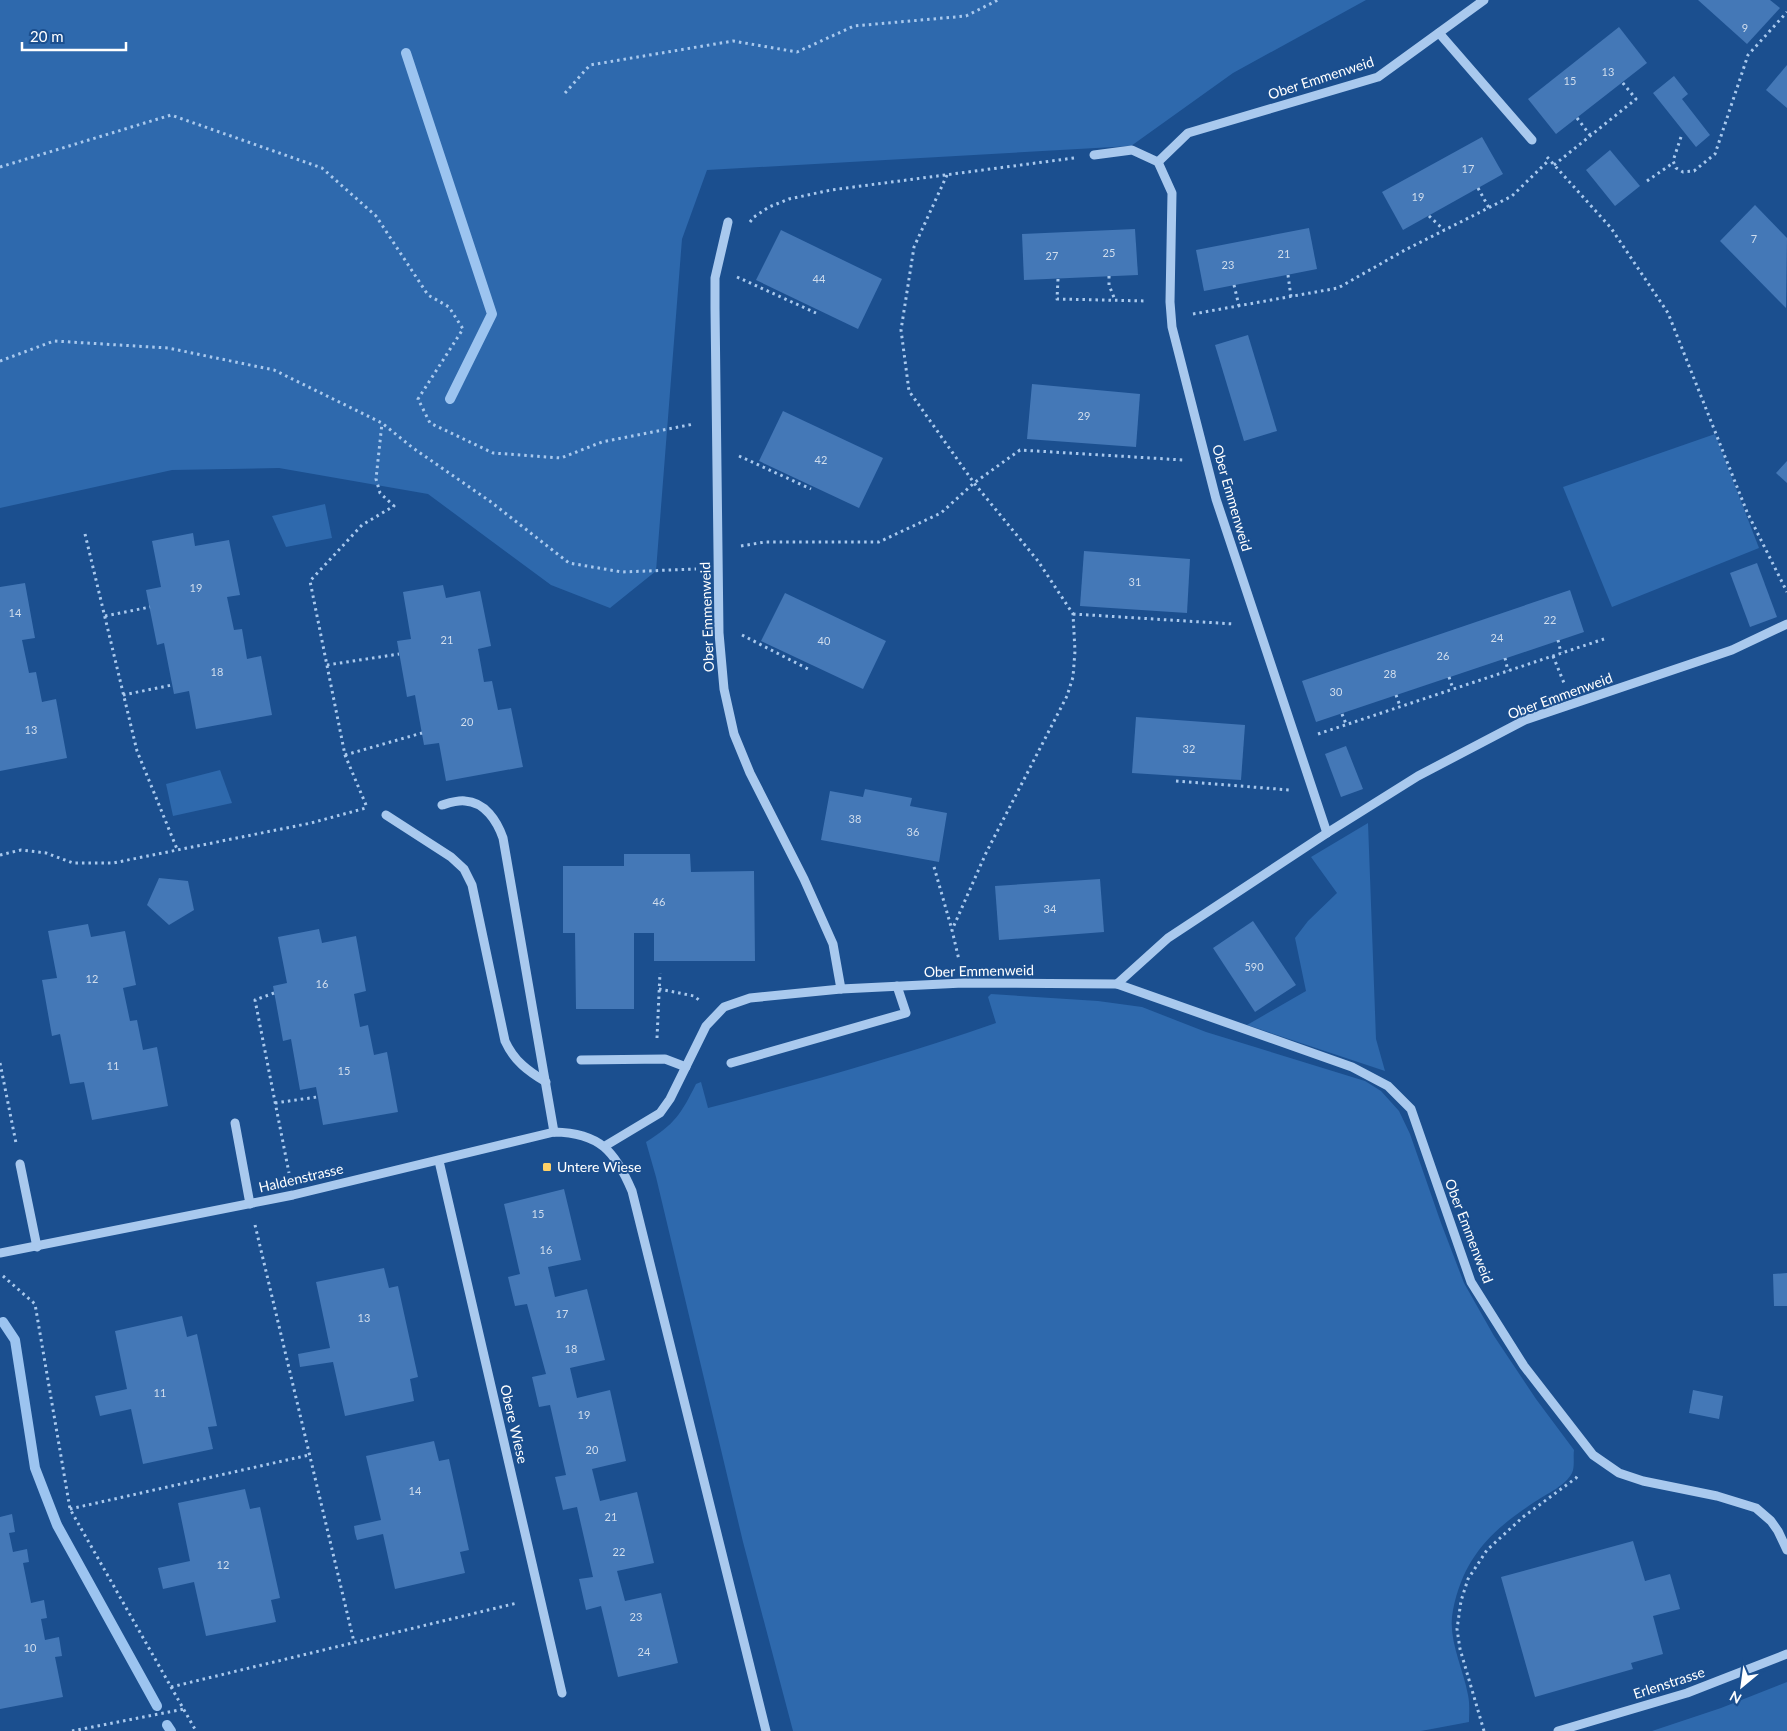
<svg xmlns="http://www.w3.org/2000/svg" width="1787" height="1731" font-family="Lato,sans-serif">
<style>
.green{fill:#2e69ad}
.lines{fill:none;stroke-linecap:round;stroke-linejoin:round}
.stream{stroke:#9cc4f0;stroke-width:10}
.building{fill:#4478b7}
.path{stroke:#a9c9ee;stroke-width:3;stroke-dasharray:2.5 4;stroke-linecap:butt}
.minor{stroke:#a9c9ee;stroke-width:9}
.poi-dot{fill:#ffd166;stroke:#1b4f8f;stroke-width:2}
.labels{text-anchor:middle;stroke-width:4;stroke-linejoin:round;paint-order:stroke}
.number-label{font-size:11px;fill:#d0dded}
.street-label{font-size:14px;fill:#fff;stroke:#1b4f8f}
.poi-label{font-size:14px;fill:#fff;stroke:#1b4f8f;text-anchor:start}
</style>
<rect width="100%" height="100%" fill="#1b4f8f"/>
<g class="green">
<path d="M0,0H1366L1233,73L1131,146L707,170L682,239L656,571L610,608L551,585L428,494L279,468L172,470L0,508Z"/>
<path d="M1715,434L1759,548L1612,607L1563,487Z"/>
<path d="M325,504L332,538L286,547L272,516Z"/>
<path d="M220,770L232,803L173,816L166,784Z"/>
<path d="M1368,823L1376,1039L1385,1071L1247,1025L1306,991L1295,938L1308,921L1337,893L1311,857Z"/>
<path d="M991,994L1098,1001L1142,1007L1206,1032L1365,1081L1381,1091L1399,1111L1410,1134L1441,1223L1464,1283L1494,1336L1536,1399L1574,1450C1573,1456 1575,1467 1572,1473C1566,1485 1547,1494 1536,1501C1492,1530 1464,1556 1453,1610C1447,1639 1463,1667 1468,1695C1470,1704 1469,1714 1469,1722L1421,1731H793L743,1542L656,1177L646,1142C675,1124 681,1114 696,1084L701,1082L708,1108C805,1083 901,1056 996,1023L988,997Z"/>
<path d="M1787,1682V1731H1652L1721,1708Z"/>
</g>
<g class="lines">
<g class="stream">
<path d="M406,53L492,314L450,399"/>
<path d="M3,1322L15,1340L35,1468L57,1525L157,1706"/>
<path d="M167,1725L171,1731"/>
</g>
</g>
<g class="building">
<path d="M1698,0H1770L1780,8L1747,44Z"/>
<path d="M1619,27L1647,63L1556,134L1528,99Z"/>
<path d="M1787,65V108L1766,90Z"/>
<path d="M1674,76L1688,94L1682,99L1710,135L1696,147L1653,93Z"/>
<path d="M1482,137L1503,174L1403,230L1382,192Z"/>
<path d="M1610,150L1640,186L1615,206L1586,170Z"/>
<path d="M1755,205L1787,238L1786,308L1720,241Z"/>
<path d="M1309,228L1317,269L1204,291L1196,250Z"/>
<path d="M1135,229L1138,275L1024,280L1022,234Z"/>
<path d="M781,230L882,279L858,329L756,280Z"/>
<path d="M1248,335L1277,431L1244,441L1215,345Z"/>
<path d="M1032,384L1140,394L1136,447L1027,439Z"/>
<path d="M783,411L883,458L859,508L759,461Z"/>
<path d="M1787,461V483L1776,473Z"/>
<path d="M193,533L195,546L229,540L240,595L227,597L234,630L242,629L247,659L261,656L272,715L196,729L189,691L174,694L164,643L157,645L146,590L161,587L152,541Z"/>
<path d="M1084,551L1190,559L1187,613L1080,606Z"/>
<path d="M1757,563L1777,617L1750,627L1730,573Z"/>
<path d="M25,583L35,638L22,640L29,673L36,672L42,702L56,699L67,758L0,771V587Z"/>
<path d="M443,585L446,598L480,591L491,646L478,649L484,682L492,681L498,710L511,708L523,767L446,781L439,743L424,745L415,695L407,697L397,641L411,639L403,592Z"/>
<path d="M1570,590L1584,632L1316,722L1302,681Z"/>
<path d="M785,593L886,641L863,689L761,641Z"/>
<path d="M1136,717L1245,725L1241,780L1132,773Z"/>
<path d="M1346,746L1363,789L1341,797L1325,754Z"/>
<path d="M865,789L912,798L910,806L947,813L939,862L821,840L830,791L863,797Z"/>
<path d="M624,854H690L691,872L754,871L755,961H654V933H634V1009H576L575,933H563V866H624Z"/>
<path d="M159,878L188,881L194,910L169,925L147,905Z"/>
<path d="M1100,879L1104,932L999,940L995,886Z"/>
<path d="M1253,921L1296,985L1255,1012L1213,948Z"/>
<path d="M88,924L91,937L125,931L136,985L123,988L130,1021L137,1020L143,1050L157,1047L168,1106L92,1120L84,1082L70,1084L60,1034L52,1036L42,980L57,978L48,931Z"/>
<path d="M319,929L322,943L356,936L366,991L354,994L360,1027L368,1025L374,1055L387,1052L398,1112L323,1125L316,1087L300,1090L291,1039L283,1041L273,986L287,983L278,937Z"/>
<path d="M564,1189L581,1260L548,1267L555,1297L587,1289L605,1360L570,1368L577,1398L610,1390L626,1461L592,1469L600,1501L637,1492L654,1563L617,1571L625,1601L661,1593L678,1663L618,1677L601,1606L586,1610L579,1579L593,1577L577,1507L563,1510L555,1477L566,1475L550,1405L539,1407L532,1377L546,1374L527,1304L515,1306L508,1277L520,1274L504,1204Z"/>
<path d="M384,1268L389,1288L398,1286L418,1377L410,1379L414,1401L345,1416L333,1362L300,1367L298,1354L330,1348L316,1282Z"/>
<path d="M1787,1273V1306H1774L1773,1274Z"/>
<path d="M182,1316L187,1337L197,1334L217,1426L208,1427L213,1449L143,1464L131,1409L100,1416L95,1396L127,1389L115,1331Z"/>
<path d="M1693,1390L1723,1396L1719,1419L1689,1413Z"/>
<path d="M434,1441L439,1461L449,1459L469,1550L460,1552L465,1573L395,1589L383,1534L357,1540L355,1533L354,1526L381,1520L366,1456Z"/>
<path d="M245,1489L250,1509L260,1507L280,1598L271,1600L276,1622L206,1636L194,1582L163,1589L158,1568L190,1561L178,1503Z"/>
<path d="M12,1514L15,1532L9,1533L13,1552L27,1549L29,1562L23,1563L31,1603L44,1600L47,1618L41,1619L45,1640L59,1637L62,1656L55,1657L63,1697L0,1709V1517Z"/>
<path d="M1633,1541L1645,1581L1670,1574L1680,1609L1653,1616L1663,1654L1631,1663L1633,1669L1535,1697L1501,1577Z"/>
</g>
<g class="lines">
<g class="path">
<path d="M565,93L590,65L733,41L797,52L854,26L966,16L998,0"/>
<path d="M1577,118L1590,135"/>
<path d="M1681,137L1673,161L1676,168L1683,172L1694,171L1715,154L1748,55L1787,12"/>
<path d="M1547,157L1611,228L1668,313L1747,512L1787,592"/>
<path d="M1554,165L1636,99L1622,82"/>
<path d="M0,167L171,115L322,168L376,216L428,295L449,307L463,329L418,399L430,423L493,453L561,458L602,442L694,424"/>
<path d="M947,175L914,247L901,330L909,391L974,483L1038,561L1073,614L1075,651L1073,677L1067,696L986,853L952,930L959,960"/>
<path d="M1647,181L1673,163"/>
<path d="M1478,188L1489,208"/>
<path d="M1429,216L1444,230"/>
<path d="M750,222L754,217L769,207L789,199L831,190L1074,158"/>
<path d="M1288,275L1291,297"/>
<path d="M1109,276V285L1115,300"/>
<path d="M737,277L816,313"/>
<path d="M1058,279L1057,299L1147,301"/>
<path d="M1234,285L1239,306"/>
<path d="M1193,314L1338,288L1405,250L1512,196L1549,160"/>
<path d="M0,361L54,341L168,348L274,370L382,423L413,448L491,502L569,563L622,572L696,569"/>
<path d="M739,456L811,489"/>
<path d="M85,534L137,751L177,849"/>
<path d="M741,546L765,542H879L941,513L974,483L1020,450L1183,460"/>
<path d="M1073,614L1234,624"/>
<path d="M105,616L150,607"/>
<path d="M742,635L808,669"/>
<path d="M1558,640L1561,653"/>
<path d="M1553,656L1564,683"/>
<path d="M1505,658L1508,671"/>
<path d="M327,665L399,654"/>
<path d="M1449,677L1453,689"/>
<path d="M123,695L172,685"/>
<path d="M1396,695L1400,706"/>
<path d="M1342,714L1346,724"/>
<path d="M1318,734L1604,639"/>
<path d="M345,755L422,733"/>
<path d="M1176,781L1290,790"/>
<path d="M366,805L345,755L310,581L362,525L394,506L380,493L376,479L382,423"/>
<path d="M0,855L21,850L46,853L73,863H113L311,823L366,808"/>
<path d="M934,867L952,930"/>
<path d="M659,989L694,996L699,1000"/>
<path d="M274,993L255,1000L289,1173"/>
<path d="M657,1038L660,973"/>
<path d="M0,1063L16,1143"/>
<path d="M275,1103L317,1097"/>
<path d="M255,1225L354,1642"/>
<path d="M3,1276L35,1304L70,1509L196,1731"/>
<path d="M70,1509L309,1455"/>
<path d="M171,1687L517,1603"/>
<path d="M72,1731L184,1709"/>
<path d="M1484,1731L1460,1649L1457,1629L1461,1601L1468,1579L1487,1550L1523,1517L1576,1478L1579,1474"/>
</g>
<g class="minor">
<path d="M1439,33L1532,140"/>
<path d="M1094,155L1132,150L1158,162L1172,193L1170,302L1172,327L1216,499L1327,833"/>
<path d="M1158,162L1188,133L1378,77L1484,0"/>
<path d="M728,222L715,278V308L719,633L724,689L734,734L750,773L804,879L833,944L841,989"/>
<path d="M442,805C449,803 458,800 465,801C485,802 497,821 503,838L554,1132"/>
<path d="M386,815L451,857L464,869L472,885L505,1041C514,1061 528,1071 546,1082"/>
<path d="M1117,984L1168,938L1327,833L1418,776L1525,720L1732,650L1787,624"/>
<path d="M581,1060L665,1059L686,1067"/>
<path d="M731,1063L906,1013L897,986"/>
<path d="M235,1123L250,1204"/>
<path d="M605,1146L660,1113L670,1099L706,1026L724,1007L750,998L841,989L963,983L1117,984L1352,1067L1388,1086L1411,1109L1471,1282L1524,1366L1593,1455L1619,1473L1643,1481L1717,1496L1756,1508L1771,1521L1778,1531L1787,1550"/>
<path d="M439,1161L562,1693"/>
<path d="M20,1164L37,1247"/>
<path d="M0,1253L293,1195L554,1132C600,1133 615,1151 632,1191L766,1731"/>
<path d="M1558,1731L1687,1693L1787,1654"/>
</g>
</g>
<rect class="poi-dot" x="542" y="1162" width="10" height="10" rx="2.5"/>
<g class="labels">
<g class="number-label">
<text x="1745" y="32">9</text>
<text x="1608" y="76">13</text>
<text x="1570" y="85">15</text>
<text x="1468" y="173">17</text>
<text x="1418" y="201">19</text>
<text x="1754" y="243">7</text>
<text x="1109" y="257">25</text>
<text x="1284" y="258">21</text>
<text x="1052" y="260">27</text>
<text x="1228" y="269">23</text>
<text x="819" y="283">44</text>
<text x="1084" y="420">29</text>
<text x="821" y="464">42</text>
<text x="1135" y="586">31</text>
<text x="196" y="592">19</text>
<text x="15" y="617">14</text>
<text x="1550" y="624">22</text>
<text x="1497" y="642">24</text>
<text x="447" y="644">21</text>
<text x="824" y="645">40</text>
<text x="1443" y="660">26</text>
<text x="217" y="676">18</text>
<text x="1390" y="678">28</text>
<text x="1336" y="696">30</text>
<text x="467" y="726">20</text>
<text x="31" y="734">13</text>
<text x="1189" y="753">32</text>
<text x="855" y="823">38</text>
<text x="913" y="836">36</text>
<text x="659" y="906">46</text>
<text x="1050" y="913">34</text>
<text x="1254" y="971">590</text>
<text x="92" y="983">12</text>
<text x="322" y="988">16</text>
<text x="113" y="1070">11</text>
<text x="344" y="1075">15</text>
<text x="538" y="1218">15</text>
<text x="546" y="1254">16</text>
<text x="562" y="1318">17</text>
<text x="364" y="1322">13</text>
<text x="571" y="1353">18</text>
<text x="160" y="1397">11</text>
<text x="584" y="1419">19</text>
<text x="592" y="1454">20</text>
<text x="415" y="1495">14</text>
<text x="611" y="1521">21</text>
<text x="619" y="1556">22</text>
<text x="223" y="1569">12</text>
<text x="636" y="1621">23</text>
<text x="30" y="1652">10</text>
<text x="644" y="1656">24</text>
</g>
<g class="street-label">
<text transform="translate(1321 78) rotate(-18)" y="5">Ober Emmenweid</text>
<text transform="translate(1232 498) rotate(74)" y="5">Ober Emmenweid</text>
<text transform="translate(707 617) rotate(-92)" y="5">Ober Emmenweid</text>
<text transform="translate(1560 696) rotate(-20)" y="5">Ober Emmenweid</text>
<text transform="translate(979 971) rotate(-1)" y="5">Ober Emmenweid</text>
<text transform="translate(301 1178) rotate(-13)" y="5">Haldenstrasse</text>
<text transform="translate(1469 1231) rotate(69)" y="5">Ober Emmenweid</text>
<text transform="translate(514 1424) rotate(77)" y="5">Obere Wiese</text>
<text transform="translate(1669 1683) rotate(-18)" y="5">Erlenstrasse</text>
</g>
<g class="poi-label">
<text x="557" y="1172">Untere Wiese</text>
</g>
</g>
<g transform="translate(1742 1686) rotate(209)" stroke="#1b4f8f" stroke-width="4" paint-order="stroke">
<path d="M0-4L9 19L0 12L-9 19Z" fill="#ffffff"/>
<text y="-8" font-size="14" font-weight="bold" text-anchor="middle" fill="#ffffff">N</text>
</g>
<path d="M22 42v8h104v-8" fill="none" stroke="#ffffff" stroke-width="2.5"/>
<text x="30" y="42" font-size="15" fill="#ffffff" stroke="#1b4f8f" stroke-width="4" paint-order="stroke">20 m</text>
</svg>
